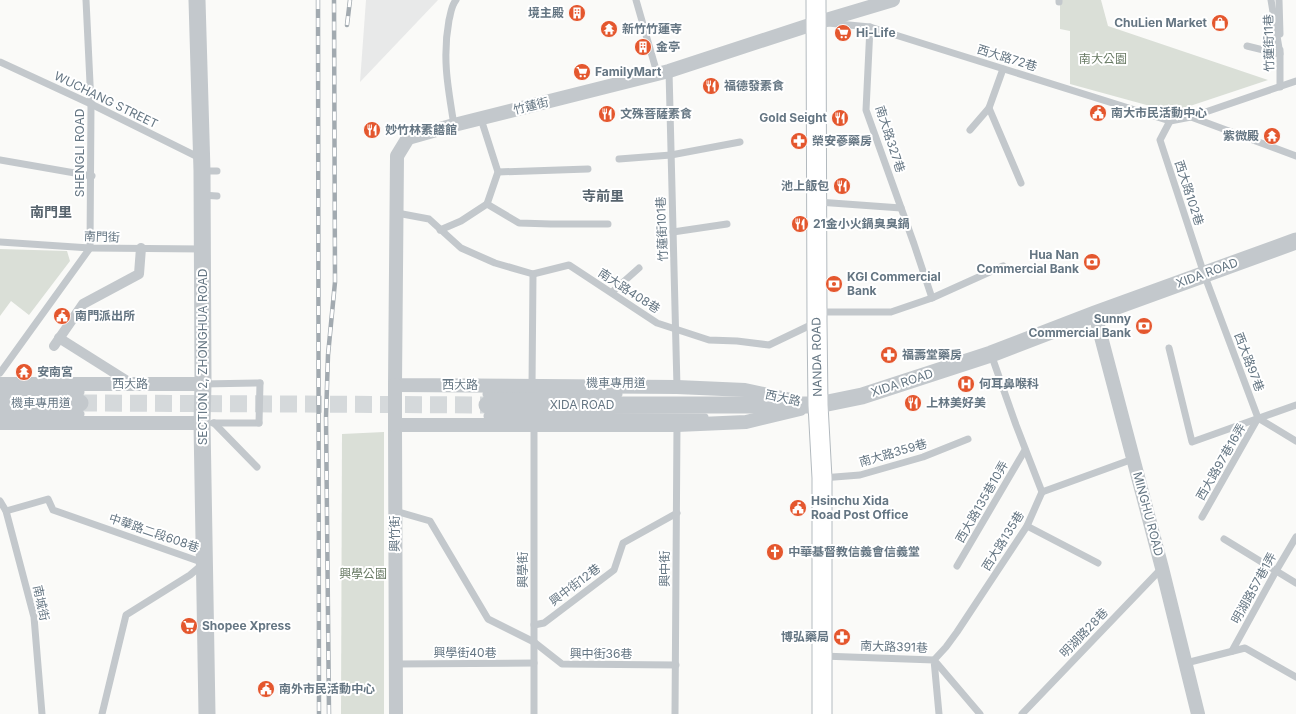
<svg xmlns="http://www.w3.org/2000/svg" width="1296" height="714" font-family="Inter,'Noto Sans TC',sans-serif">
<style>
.built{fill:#e8e9e9}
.green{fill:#dadfd7}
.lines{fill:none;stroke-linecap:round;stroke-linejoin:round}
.tertiary-tunnel{stroke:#d5d9db;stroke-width:17;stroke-dasharray:17 8;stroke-linecap:butt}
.secondary-casing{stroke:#b3babf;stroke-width:21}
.service{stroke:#c3c8cc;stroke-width:7}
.pedestrian{stroke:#c3c8cc;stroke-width:10}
.minor{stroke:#c3c8cc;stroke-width:14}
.tertiary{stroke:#c3c8cc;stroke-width:17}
.secondary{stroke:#fff;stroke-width:19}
.rail-casing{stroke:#a2aab0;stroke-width:4.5}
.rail{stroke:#fff;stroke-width:3;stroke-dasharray:9;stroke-linecap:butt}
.service-bridge{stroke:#c3c8cc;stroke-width:7}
.minor-bridge{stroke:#c3c8cc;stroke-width:14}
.tertiary-bridge{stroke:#c3c8cc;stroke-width:17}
.labels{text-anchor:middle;stroke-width:4;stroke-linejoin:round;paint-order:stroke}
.poi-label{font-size:12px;font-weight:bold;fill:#657683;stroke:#fff;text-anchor:start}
.street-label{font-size:12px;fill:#657683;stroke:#fff}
.park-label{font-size:12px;fill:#687a64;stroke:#fff}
.quarter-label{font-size:14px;font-weight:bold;fill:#57646e;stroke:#fff}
</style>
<rect width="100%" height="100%" fill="#fafaf8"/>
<path class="built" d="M366,0H438L360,82Z"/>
<g class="green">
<path d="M1060,0H1101L1108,26L1268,80L1172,112L1070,84V31L1060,29Z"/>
<path d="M0,249L67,251L70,261L29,315L11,301L0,316Z"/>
<path d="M384,432V714H341L342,434Z"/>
</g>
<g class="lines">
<path class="tertiary-tunnel" d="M80,403L487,405"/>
<g class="secondary-casing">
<path id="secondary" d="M816,0L817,322L818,405L822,478V714"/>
</g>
<g class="service">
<path d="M636,0L657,73"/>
<path d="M1279,0L1280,34"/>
<path d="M1059,2V0"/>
<path d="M828,23L870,27L1170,121L1191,117L1296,156"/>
<path d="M870,27L866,110L914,244L932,298"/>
<path d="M1247,46L1280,54L1271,0"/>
<path d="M1280,50V87"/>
<path d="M0,62L91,104L200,158"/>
<path d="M1003,69L989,108L1021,183"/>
<path d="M669,71L677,387"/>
<path d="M1191,117L1296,81"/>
<path d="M481,119L498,172L487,204"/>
<path d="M1170,121L1160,140L1204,274L1258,418L1296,441"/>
<path d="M454,125C448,88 442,58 449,20C451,13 451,6 456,0"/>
<path d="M970,130L989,108"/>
<path d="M619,159L671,155L740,142"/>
<path d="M0,160L92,176"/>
<path d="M202,171H217"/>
<path d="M498,172L588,169"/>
<path d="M202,195L217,196"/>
<path d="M818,202L901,208"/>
<path d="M397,213L429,219L461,248L495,263L533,274L569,265L657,323L709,340L737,341L769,345L817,322L824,312H891L932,298L1003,266"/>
<path d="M440,230L461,221L487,204L519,223L551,224H608"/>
<path d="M673,232L727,224"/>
<path d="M0,242L90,248L203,249"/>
<path d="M612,292L639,268"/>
<path d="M1169,348L1192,442L1296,405"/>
<path d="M0,373L90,248L91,104L86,0"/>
<path d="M203,384L260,383"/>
<path d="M532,386L533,274"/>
<path d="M0,392H81"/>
<path d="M486,394H619"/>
<path d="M0,414H81"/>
<path d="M487,416L705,417"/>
<path d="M213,423H259"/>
<path d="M214,423L257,467"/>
<path d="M534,425V714"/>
<path d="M822,478L860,475L923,457L968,439"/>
<path d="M1042,492L1133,459"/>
<path d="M0,501L6,511L34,617L42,714"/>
<path d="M6,511L48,499L53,510L204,563"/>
<path d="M395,511L430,521L488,619L534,642L562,664L676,665"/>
<path d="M1202,517L1258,418"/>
<path d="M1027,526L1098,563"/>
<path d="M1224,539L1296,583"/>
<path d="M957,566L1025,450"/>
<path d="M534,625L544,623L614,570L623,543L677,513"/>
<path d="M1232,651L1276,571L1296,537"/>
<path d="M822,656L934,660L939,714"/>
<path d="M1186,663L1245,648L1296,677"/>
<path d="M396,664L534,663"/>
<path d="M102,714L126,615L190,575L203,564"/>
<path d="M675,714L677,425"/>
<path d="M980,714L934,660L946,647L957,632L1027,526L1042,492L1016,425L991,354"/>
<path d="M1022,714L1162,568"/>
</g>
<g class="pedestrian">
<path d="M59,338L132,384"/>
<path d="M54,346L83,304L139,274L141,248"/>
</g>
<g class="minor">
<path d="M1095,314L1162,568L1198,714"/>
<path d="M0,384H203"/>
<path d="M796,401L745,390L677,387L395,385L397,156L408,138L454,125L669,71L816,23L893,0"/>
<path d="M0,423H202"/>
<path d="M396,714L395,425H677L746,422L800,409"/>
</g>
<g class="tertiary">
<path d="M197,0L202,171L203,384"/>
<path d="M0,403H80"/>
<path d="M487,405H818L862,396L991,354L1095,314L1296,241"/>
<path d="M202,423L207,714"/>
</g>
<use href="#secondary" class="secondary"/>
<g class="rail-casing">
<g id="rail">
<path d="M318,0L319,714"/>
<path d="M347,25L350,0"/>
<path d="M329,714L326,417L328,355L335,282L334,0"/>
</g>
</g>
<use href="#rail" class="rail"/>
<path class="service-bridge" d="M259,423L260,383"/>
<path class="minor-bridge" d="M395,425V385"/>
<path class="tertiary-bridge" d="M202,423L203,384"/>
</g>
<defs>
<g id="building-disc" transform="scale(0.9)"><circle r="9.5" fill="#e4572e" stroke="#fff"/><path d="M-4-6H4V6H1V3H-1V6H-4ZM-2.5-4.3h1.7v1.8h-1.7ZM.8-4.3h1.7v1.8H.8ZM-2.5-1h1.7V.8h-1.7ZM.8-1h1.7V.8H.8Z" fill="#fff"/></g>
<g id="shop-disc" transform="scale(0.9)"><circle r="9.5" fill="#e4572e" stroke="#fff"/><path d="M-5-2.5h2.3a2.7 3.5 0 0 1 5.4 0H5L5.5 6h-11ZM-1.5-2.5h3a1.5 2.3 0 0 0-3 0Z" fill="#fff"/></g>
<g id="temple-disc" transform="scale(0.9)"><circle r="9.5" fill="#e4572e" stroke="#fff"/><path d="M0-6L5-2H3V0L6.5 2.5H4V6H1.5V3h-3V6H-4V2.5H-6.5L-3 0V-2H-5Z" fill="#fff"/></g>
<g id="supermarket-disc" transform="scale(0.9)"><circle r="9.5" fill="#e4572e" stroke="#fff"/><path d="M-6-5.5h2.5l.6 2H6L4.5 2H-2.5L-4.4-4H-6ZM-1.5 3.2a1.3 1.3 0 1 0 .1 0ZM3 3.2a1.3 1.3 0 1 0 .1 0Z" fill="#fff"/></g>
<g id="restaurant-disc" transform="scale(0.9)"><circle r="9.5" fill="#e4572e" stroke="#fff"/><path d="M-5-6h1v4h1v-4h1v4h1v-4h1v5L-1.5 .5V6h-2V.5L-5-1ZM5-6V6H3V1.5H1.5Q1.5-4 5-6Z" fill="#fff"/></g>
<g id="civic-disc" transform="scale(0.9)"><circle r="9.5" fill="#e4572e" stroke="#fff"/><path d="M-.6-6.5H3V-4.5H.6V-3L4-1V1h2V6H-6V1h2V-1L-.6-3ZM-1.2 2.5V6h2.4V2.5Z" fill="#fff"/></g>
<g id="pharmacy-disc" transform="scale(0.9)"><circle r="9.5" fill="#e4572e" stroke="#fff"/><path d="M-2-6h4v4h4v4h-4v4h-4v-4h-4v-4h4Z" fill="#fff"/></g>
<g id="bank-disc" transform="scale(0.9)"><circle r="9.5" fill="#e4572e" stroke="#fff"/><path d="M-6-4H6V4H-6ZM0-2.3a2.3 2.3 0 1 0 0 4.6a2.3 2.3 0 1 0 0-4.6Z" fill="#fff"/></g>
<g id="hospital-disc" transform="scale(0.9)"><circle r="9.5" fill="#e4572e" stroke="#fff"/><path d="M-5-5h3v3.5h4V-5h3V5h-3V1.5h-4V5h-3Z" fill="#fff"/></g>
<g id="church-disc" transform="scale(0.9)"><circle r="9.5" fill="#e4572e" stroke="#fff"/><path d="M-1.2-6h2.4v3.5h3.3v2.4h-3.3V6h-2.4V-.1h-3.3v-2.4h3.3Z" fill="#fff"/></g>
</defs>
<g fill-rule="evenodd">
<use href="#building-disc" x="577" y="13"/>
<use href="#shop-disc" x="1220" y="23"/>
<use href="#temple-disc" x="609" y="29"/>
<use href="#supermarket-disc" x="843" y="33"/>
<use href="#building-disc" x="643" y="47"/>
<use href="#supermarket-disc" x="582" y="72"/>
<use href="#restaurant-disc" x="711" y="86"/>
<use href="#civic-disc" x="1098" y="113"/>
<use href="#restaurant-disc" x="607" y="114"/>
<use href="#restaurant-disc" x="840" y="118"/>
<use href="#restaurant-disc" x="372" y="130"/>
<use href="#temple-disc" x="1272" y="136"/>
<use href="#pharmacy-disc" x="799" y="141"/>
<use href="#restaurant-disc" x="842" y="186"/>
<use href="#restaurant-disc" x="800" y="224"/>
<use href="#bank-disc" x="1092" y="262"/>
<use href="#bank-disc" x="834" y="284"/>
<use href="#civic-disc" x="62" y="316"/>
<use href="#bank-disc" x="1144" y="326"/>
<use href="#pharmacy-disc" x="889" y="355"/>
<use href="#temple-disc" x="24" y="372"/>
<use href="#hospital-disc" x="966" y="384"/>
<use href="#restaurant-disc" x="913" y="403"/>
<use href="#civic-disc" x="798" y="508"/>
<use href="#church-disc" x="775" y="552"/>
<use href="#supermarket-disc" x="189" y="626"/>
<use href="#pharmacy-disc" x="842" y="637"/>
<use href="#civic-disc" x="266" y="689"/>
</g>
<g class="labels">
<g class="poi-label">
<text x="564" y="17" text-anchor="end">境主殿</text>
<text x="1207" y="27" text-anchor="end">ChuLien Market</text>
<text x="622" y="33">新竹竹蓮寺</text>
<text x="856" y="37">Hi-Life</text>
<text x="656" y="51">金亭</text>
<text x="595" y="76">FamilyMart</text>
<text x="724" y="90">福德發素食</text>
<text x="1111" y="117">南大市民活動中心</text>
<text x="620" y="118">文殊菩薩素食</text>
<text x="827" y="122" text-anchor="end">Gold Seight</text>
<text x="385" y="134">妙竹林素饍館</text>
<text x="1259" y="140" text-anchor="end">紫微殿</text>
<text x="812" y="145">榮安蔘藥房</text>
<text x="829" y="190" text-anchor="end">池上飯包</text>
<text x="813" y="228">21金小火鍋臭臭鍋</text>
<text x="1079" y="259" text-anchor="end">Hua Nan<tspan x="1079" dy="14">Commercial Bank</tspan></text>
<text x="847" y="281">KGI Commercial<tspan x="847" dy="14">Bank</tspan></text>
<text x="75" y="320">南門派出所</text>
<text x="1131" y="323" text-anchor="end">Sunny<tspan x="1131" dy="14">Commercial Bank</tspan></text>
<text x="902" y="359">福壽堂藥房</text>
<text x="37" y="376">安南宮</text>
<text x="979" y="388">何耳鼻喉科</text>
<text x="926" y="407">上林美好美</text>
<text x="811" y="505">Hsinchu Xida<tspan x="811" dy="14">Road Post Office</tspan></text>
<text x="788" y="556">中華基督教信義會信義堂</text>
<text x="202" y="630">Shopee Xpress</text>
<text x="829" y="641" text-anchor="end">博弘藥局</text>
<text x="279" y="693">南外市民活動中心</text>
</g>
<g class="street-label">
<text transform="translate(1269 43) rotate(-91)" y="4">竹蓮街11巷</text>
<text transform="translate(1007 58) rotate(17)" y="4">西大路72巷</text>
<text transform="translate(106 100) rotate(26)" y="4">WUCHANG STREET</text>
<text transform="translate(531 106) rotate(-14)" y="4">竹蓮街</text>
<text transform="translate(890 139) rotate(72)" y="4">南大路327巷</text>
<text transform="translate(80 153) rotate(-90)" y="4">SHENGLI ROAD</text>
<text transform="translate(1189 193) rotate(72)" y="4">西大路102巷</text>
<text transform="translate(662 229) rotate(-92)" y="4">竹蓮街101巷</text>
<text transform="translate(102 237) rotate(2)" y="4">南門街</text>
<text transform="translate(1207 273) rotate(-20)" y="4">XIDA ROAD</text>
<text transform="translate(629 291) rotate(33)" y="4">南大路408巷</text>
<text transform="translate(203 357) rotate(-90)" y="4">SECTION 2, ZHONGHUA ROAD</text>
<text transform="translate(817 357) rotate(-91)" y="4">NANDA ROAD</text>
<text transform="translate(1249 362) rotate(69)" y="4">西大路97巷</text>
<text x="616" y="387">機車專用道</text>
<text transform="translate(902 383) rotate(-18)" y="4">XIDA ROAD</text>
<text x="130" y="388">西大路</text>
<text x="460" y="389">西大路</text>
<text transform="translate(783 398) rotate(12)" y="4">西大路</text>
<text x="41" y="407">機車專用道</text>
<text x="582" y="409">XIDA ROAD</text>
<text transform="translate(893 453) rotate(-16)" y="4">南大路359巷</text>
<text transform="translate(1221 462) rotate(-60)" y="4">西大路97巷16弄</text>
<text transform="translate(982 502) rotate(-60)" y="4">西大路135巷10弄</text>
<text transform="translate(1148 514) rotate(75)" y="4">MINGHU ROAD</text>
<text transform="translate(154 533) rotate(19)" y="4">中華路二段608巷</text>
<text transform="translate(395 534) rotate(-90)" y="4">興竹街</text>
<text transform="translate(1003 541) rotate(-58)" y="4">西大路135巷</text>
<text transform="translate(665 569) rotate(-90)" y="4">興中街</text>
<text transform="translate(523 570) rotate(-90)" y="4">興學街</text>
<text transform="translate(575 585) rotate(-37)" y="4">興中街12巷</text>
<text transform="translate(1254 588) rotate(-61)" y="4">明湖路57巷1弄</text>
<text transform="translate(41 603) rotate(78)" y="4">南城街</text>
<text transform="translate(1084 633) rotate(-46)" y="4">明湖路28巷</text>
<text transform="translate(894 647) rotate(2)" y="4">南大路391巷</text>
<text x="465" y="657">興學街40巷</text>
<text x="601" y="658">興中街36巷</text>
</g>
<g class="park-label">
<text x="1103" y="63">南大公園</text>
<text x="363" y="578">興學公園</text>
</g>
<g class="quarter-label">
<text x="603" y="201">寺前里</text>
<text x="51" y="217">南門里</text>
</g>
</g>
</svg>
